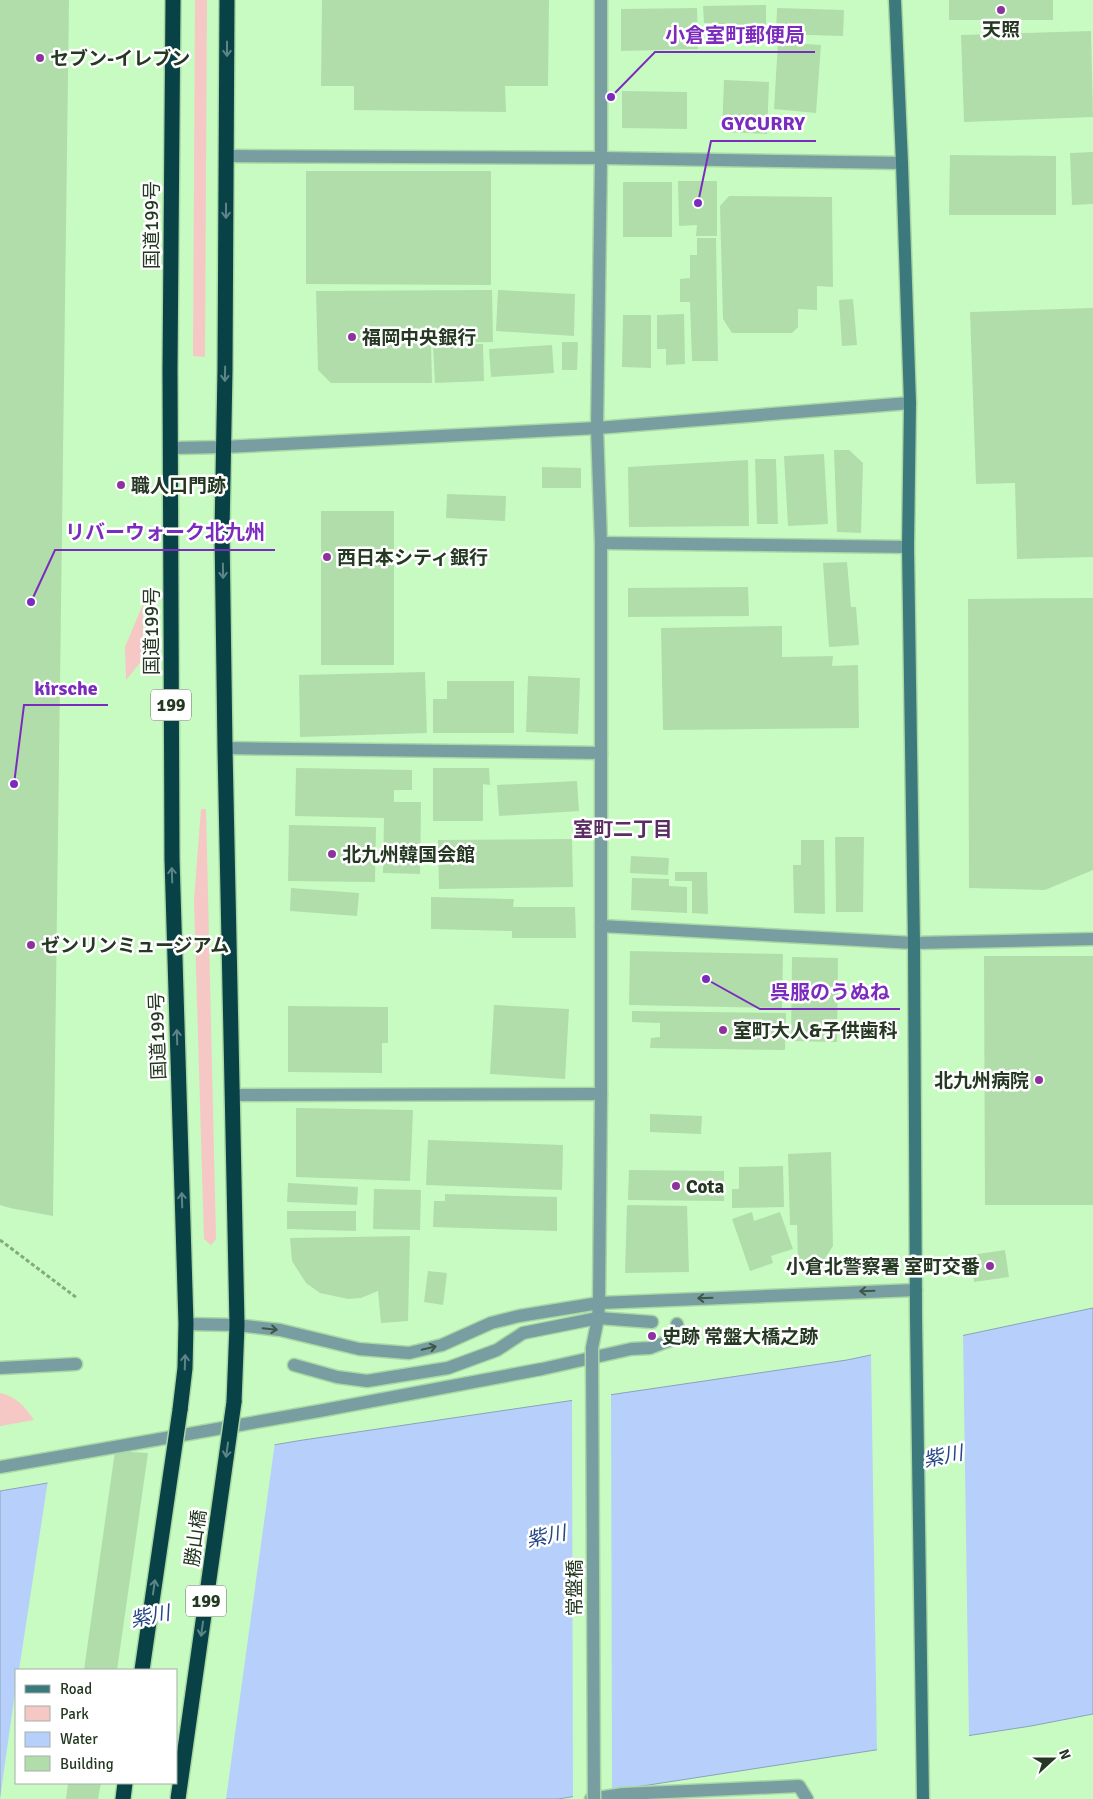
<svg xmlns="http://www.w3.org/2000/svg" width="1093" height="1799" font-family="Signika,'Noto Sans JP',sans-serif">
<style>
.green{fill:#f5c7c5}
.water{fill:#b7d0fb;stroke:#8ba2ba;fill-rule:evenodd}
.pier{fill:#c8fbc1}
.building{fill:#b1ddab}
.lines{fill:none;stroke-linecap:round;stroke-linejoin:round}
.street-casing{stroke:#aad8a4;stroke-width:15}
.secondary-casing{stroke:#aad8a4;stroke-width:15}
.highway-casing{stroke:#aad8a4;stroke-width:18}
.path{stroke:#83a97e;stroke-width:3;stroke-dasharray:4 2.5;stroke-linecap:butt}
.street{stroke:#789ea1;stroke-width:12}
.secondary{stroke:#3c797d;stroke-width:12}
.highway{stroke:#084246;stroke-width:15}
.street-bridge-casing{stroke:#aad8a4;stroke-width:15;stroke-linecap:butt}
.highway-bridge-casing{stroke:#aad8a4;stroke-width:18;stroke-linecap:butt}
.street-bridge{stroke:#789ea1;stroke-width:12}
.highway-bridge{stroke:#084246;stroke-width:15}
.oneway{stroke:#5e8487}
.oneway2{stroke:#3d5748}
.poi-dot{fill:#8e339e;stroke:#fff;stroke-width:2}
.labels{text-anchor:middle;stroke-width:5;stroke-linejoin:round;paint-order:stroke}
.shield{fill:#fff;stroke:#667464;stroke-width:1}
.shield-label{font-size:18px;font-weight:bold;fill:#243822}
.poi-label{font-size:19px;font-weight:bold;fill:#243822;stroke:#fff;text-anchor:start}
.street-label{font-size:19px;fill:#243822;stroke:#fff}
.neighbourhood-label{font-size:20px;font-weight:bold;fill:#5a2e62;stroke:#fff}
.water-label{font-size:20px;font-style:italic;fill:#244685;stroke:#fff}
.leader{fill:none;stroke:#7b2cbf;stroke-width:2}
.callout-dot{fill:#7b2cbf;stroke:#fff;stroke-width:2}
.callout-label{font-size:20px;text-anchor:middle;font-weight:bold;fill:#7b2cbf;stroke:#fff;stroke-width:5;stroke-linejoin:round;paint-order:stroke}
</style>
<rect width="100%" height="100%" fill="#c8fbc1"/>
<g class="green">
<path d="M195,0H207L205,357L193,356Z"/>
<path d="M143,604V659L126,680L125,647Z"/>
<path d="M201,809H206L216,1239L211,1245L204,1239L194,900Z"/>
<path d="M0,1393C16,1396 25,1407 34,1420L0,1426Z"/>
</g>
<path class="water" d="M1093,1308V1714L1031,1726L558,1799H0V1491L303,1440L847,1360ZM16,1670H176V1783H16Z"/>
<g class="pier">
<path d="M963,1333L969,1738L877,1752L871,1352Z"/>
<path d="M611,1392L612,1793L573,1799L572,1398Z"/>
<path d="M275,1442L226,1799H0L16,1685V1783H176V1670H19L48,1480Z"/>
</g>
<g class="building">
<path d="M0,0H69L53,1216L10,1208L0,1205Z"/>
<path d="M322,0H549L548,86H505L506,112L354,110V86H321Z"/>
<rect x="949" y="0" width="104" height="20"/>
<path d="M766,5V40L716,41V23H704L703,6Z"/>
<path d="M697,8L698,49L621,51V9Z"/>
<path d="M777,8L844,10L843,36L776,34Z"/>
<path d="M1091,31L1093,117L964,122L961,35Z"/>
<path d="M778,42L821,45L816,113L774,109Z"/>
<path d="M724,80L769,82L767,134L722,132Z"/>
<path d="M622,91L687,92V129L622,128Z"/>
<path d="M1093,152V204L1072,205L1070,153Z"/>
<path d="M950,155L1056,156V215H949Z"/>
<path d="M306,171H491V285L306,284Z"/>
<path d="M678,181H717V236H696L697,225L679,226Z"/>
<rect x="623" y="182" width="49" height="55"/>
<path d="M729,196L832,197L833,287L817,286V310L798,309V327L792,333H732L723,319L720,206Z"/>
<path d="M697,238H716L718,361H692L690,302H680V279L690,278V255H697Z"/>
<path d="M492,290L493,342L431,343L432,383H331L318,370L316,291Z"/>
<path d="M498,290L575,294L574,336L496,331Z"/>
<path d="M853,299L857,345L842,346L839,300Z"/>
<path d="M1093,308V557L1017,559L1015,483L976,484L970,312Z"/>
<path d="M684,314L685,364L666,365V349H657V315Z"/>
<path d="M623,315H651V368L622,367Z"/>
<path d="M562,342H578L577,370H562Z"/>
<path d="M483,344L484,381L435,383L433,345Z"/>
<path d="M552,345L554,373L491,377L489,349Z"/>
<path d="M834,450H849L863,463L861,533L837,532Z"/>
<path d="M824,454L828,524L788,526L784,456Z"/>
<path d="M755,459H776L778,524H757Z"/>
<path d="M748,460L749,526L629,527L628,467Z"/>
<path d="M542,467L581,468V488H542Z"/>
<path d="M447,494L506,496L505,521L446,518Z"/>
<rect x="321" y="511" width="73" height="154"/>
<path d="M847,562L851,607H856L859,645L829,647L823,563Z"/>
<path d="M748,587L749,616L628,617V588Z"/>
<path d="M1093,598V870L1045,890L969,888L968,599Z"/>
<path d="M782,626V657L833,656L832,666L858,665L859,728L663,730L661,628Z"/>
<path d="M425,672L427,733L300,737L299,675Z"/>
<path d="M528,676L580,678L578,734L526,732Z"/>
<path d="M447,681H514V733H433V699H447Z"/>
<path d="M296,768L412,770V790H394V802H421L420,874L383,873L384,818L295,816Z"/>
<path d="M433,768H489L490,785L483,784V821H433Z"/>
<path d="M577,781L579,811L499,816L497,785Z"/>
<path d="M289,825L376,827L375,882L288,881Z"/>
<path d="M835,837H864L863,912H836Z"/>
<path d="M572,839L573,887L439,889L438,840Z"/>
<path d="M801,840H824L825,914L794,913L793,865H801Z"/>
<path d="M631,856L669,858L668,875L630,873Z"/>
<path d="M675,872H707L708,914L692,913V881H675Z"/>
<path d="M632,878L669,879V886L687,887V913L631,910Z"/>
<path d="M291,888L359,893L357,916L290,911Z"/>
<path d="M431,897L514,899L513,907H575L576,938H512V931L431,929Z"/>
<path d="M630,951L783,954L782,1008L629,1005Z"/>
<path d="M984,956H1093V1205H985Z"/>
<path d="M792,957L838,958L837,1042L791,1041Z"/>
<path d="M494,1005L569,1009L565,1079L490,1074Z"/>
<path d="M288,1006L388,1007V1043H382V1073L288,1072Z"/>
<path d="M632,1011L786,1013L785,1050L650,1048L651,1038L660,1037V1023L632,1022Z"/>
<path d="M296,1108L413,1110L410,1181L296,1177Z"/>
<path d="M650,1114L702,1116L701,1134L650,1132Z"/>
<path d="M428,1140L563,1145L562,1190L426,1185Z"/>
<path d="M831,1152L833,1246L824,1260L798,1262L797,1225H790L788,1154Z"/>
<path d="M783,1166L784,1207L732,1208V1189H739V1167Z"/>
<path d="M629,1170L724,1171V1201L628,1200Z"/>
<path d="M288,1183L358,1187L357,1205L287,1202Z"/>
<path d="M374,1189L421,1190L420,1230L373,1229Z"/>
<path d="M445,1194L557,1197V1231L433,1227L434,1201H445Z"/>
<path d="M627,1205L687,1206L689,1272L625,1273Z"/>
<path d="M287,1211H356V1231L287,1229Z"/>
<path d="M752,1212L754,1221L780,1212L793,1249L771,1256L773,1263L750,1271L732,1219Z"/>
<path d="M410,1236L408,1321L381,1323L378,1291L361,1298L348,1299L320,1293L306,1283L292,1261L290,1238Z"/>
<path d="M1005,1250L1009,1277L974,1282L971,1255Z"/>
<path d="M428,1271L447,1273L443,1305L424,1302Z"/>
<path d="M115,1451L148,1453L117,1670H84Z"/>
<path d="M68,1783H101L98,1799H66Z"/>
</g>
<g class="lines">
<g class="street-casing">
<g id="street">
<path d="M227,156L601,158L902,163"/>
<path d="M171,448L224,447L597,428L910,403"/>
<path d="M601,543L908,547"/>
<path d="M225,748L601,753"/>
<path d="M601,926L914,943L1093,939"/>
<path d="M232,1095L601,1094"/>
<path d="M186,1324L237,1325L280,1330L359,1349L409,1353L442,1345L491,1323L519,1316L599,1303L916,1290"/>
<path d="M592,1348L598,1318L599,1303L601,1094V543L597,428L601,158V0"/>
<path d="M294,1365L337,1377L367,1381L448,1368L497,1350L523,1333L598,1318L652,1322"/>
<path d="M0,1368L76,1364"/>
<path d="M0,1467L319,1411L542,1369L631,1349L650,1348L679,1337L677,1324"/>
<path d="M591,1799L623,1794L799,1786L807,1799"/>
</g>
</g>
<g class="secondary-casing">
<path id="secondary" d="M895,0L902,163L910,403L908,547L914,943L916,1317L923,1799"/>
</g>
<g class="highway-casing">
<g id="highway">
<path d="M173,0L170,370L172,859L186,1324L185,1368L180,1410"/>
<path d="M227,0L225,370L222,532L225,748L237,1325L234,1402"/>
<path d="M123,1799L125,1783"/>
</g>
</g>
<path class="path" d="M0,1240L77,1298"/>
<use href="#street" class="street"/>
<use href="#secondary" class="secondary"/>
<use href="#highway" class="highway"/>
<g class="street-bridge-casing">
<path id="street-bridge" d="M592,1348L594,1799"/>
</g>
<g class="highway-bridge-casing">
<g id="highway-bridge">
<path d="M142,1670L180,1410"/>
<path d="M178,1799L234,1402"/>
</g>
</g>
<use href="#street-bridge" class="street-bridge"/>
<use href="#highway-bridge" class="highway-bridge"/>
</g>
<defs><path id="oneway-shaft" d="M-6 0H5M1.5-3L5.5 0L1.5 3" fill="none" stroke-width="1.6" stroke-linecap="round" stroke-linejoin="round" transform="scale(1.25)"/></defs>
<g class="oneway">
<use href="#oneway-shaft" transform="translate(227 49) rotate(90)"/>
<use href="#oneway-shaft" transform="translate(226 211) rotate(90)"/>
<use href="#oneway-shaft" transform="translate(225 374) rotate(91)"/>
<use href="#oneway-shaft" transform="translate(223 571) rotate(89)"/>
<use href="#oneway-shaft" transform="translate(172 875) rotate(-92)"/>
<use href="#oneway-shaft" transform="translate(177 1037) rotate(-92)"/>
<use href="#oneway-shaft" transform="translate(182 1200) rotate(-92)"/>
<use href="#oneway-shaft" transform="translate(185 1362) rotate(-88)"/>
<use href="#oneway-shaft" transform="translate(227 1450) rotate(98)"/>
<use href="#oneway-shaft" transform="translate(154 1587) rotate(-82)"/>
<use href="#oneway-shaft" transform="translate(202 1629) rotate(98)"/>
</g>
<g class="oneway2">
<use href="#oneway-shaft" transform="translate(867 1291) rotate(178)"/>
<use href="#oneway-shaft" transform="translate(705 1298) rotate(178)"/>
<use href="#oneway-shaft" transform="translate(270 1329) rotate(6)"/>
<use href="#oneway-shaft" transform="translate(429 1348) rotate(-13)"/>
</g>
<g class="poi-dot">
<circle cx="1001" cy="10" r="5"/>
<circle cx="40" cy="58" r="5"/>
<circle cx="352" cy="337" r="5"/>
<circle cx="121" cy="485" r="5"/>
<circle cx="327" cy="557" r="5"/>
<circle cx="332" cy="854" r="5"/>
<circle cx="31" cy="945" r="5"/>
<circle cx="723" cy="1030" r="5"/>
<circle cx="1039" cy="1080" r="5"/>
<circle cx="676" cy="1186" r="5"/>
<circle cx="990" cy="1266" r="5"/>
<circle cx="652" cy="1336" r="5"/>
</g>
<g class="labels">
<g class="shield">
<rect x="151" y="689.5" width="40" height="31" rx="4"/>
<rect x="186" y="1585.5" width="40" height="31" rx="4"/>
</g>
<g class="shield-label">
<text x="171" y="711">199</text>
<text x="206" y="1607">199</text>
</g>
<g class="poi-label">
<text x="1001" y="36" text-anchor="middle">天照</text>
<text x="50" y="65">セブン-イレブン</text>
<text x="362" y="344">福岡中央銀行</text>
<text x="131" y="492">職人口門跡</text>
<text x="337" y="564">西日本シティ銀行</text>
<text x="342" y="861">北九州韓国会館</text>
<text x="41" y="952">ゼンリンミュージアム</text>
<text x="733" y="1037">室町大人&amp;子供歯科</text>
<text x="1029" y="1087" text-anchor="end">北九州病院</text>
<text x="686" y="1193">Cota</text>
<text x="980" y="1273" text-anchor="end">小倉北警察署 室町交番</text>
<text x="662" y="1343">史跡 常盤大橋之跡</text>
</g>
<g class="street-label">
<text transform="translate(151 225) rotate(-90)" y="7">国道199号</text>
<text transform="translate(151 631) rotate(-90)" y="7">国道199号</text>
<text transform="translate(157 1036) rotate(-92)" y="7">国道199号</text>
<text transform="translate(195 1538) rotate(-82)" y="7">勝山橋</text>
<text transform="translate(574 1588) rotate(-90)" y="7">常盤橋</text>
</g>
<g class="neighbourhood-label">
<text x="623" y="836">室町二丁目</text>
</g>
<g class="water-label">
<text transform="translate(943 1456) rotate(-11)" y="7">紫川</text>
<text transform="translate(546 1536) rotate(-11)" y="7">紫川</text>
<text transform="translate(150 1616) rotate(-11)" y="7">紫川</text>
</g>
</g>
<path class="leader" d="M611 97L655 52H815M698 203L711 141H816M31 602L55 550H275M14 784L24 705H108M706 979L760 1009H900"/>
<g class="callout-dot">
<circle cx="611" cy="97" r="5"/>
<circle cx="698" cy="203" r="5"/>
<circle cx="31" cy="602" r="5"/>
<circle cx="14" cy="784" r="5"/>
<circle cx="706" cy="979" r="5"/>
</g>
<g class="callout-label">
<text x="735" y="42">小倉室町郵便局</text>
<text x="763" y="130">GYCURRY</text>
<text x="165" y="539">リバーウォーク北九州</text>
<text x="66" y="695">kirsche</text>
<text x="830" y="999">呉服のうぬね</text>
</g>
<rect x="15" y="1669" width="162" height="115" fill="#ffffff" stroke="#a7afa7"/>
<rect x="25" y="1685" width="25" height="8" fill="#3c797d" stroke="#a7afa7"/>
<text x="60" y="1694" font-size="15" fill="#243822">Road</text>
<rect x="25" y="1706" width="25" height="15" fill="#f5c7c5" stroke="#a7afa7"/>
<text x="60" y="1719" font-size="15" fill="#243822">Park</text>
<rect x="25" y="1732" width="25" height="15" fill="#b7d0fb" stroke="#a7afa7"/>
<text x="60" y="1744" font-size="15" fill="#243822">Water</text>
<rect x="25" y="1756" width="25" height="15" fill="#b1ddab" stroke="#a7afa7"/>
<text x="60" y="1769" font-size="15" fill="#243822">Building</text>
<g transform="translate(1053 1759) rotate(69)" stroke="#ffffff" stroke-width="4" paint-order="stroke">
<path d="M0-4L9 19L0 12L-9 19Z" fill="#243822"/>
<text y="-8" font-size="14" font-weight="bold" text-anchor="middle" fill="#243822">N</text>
</g>
</svg>
